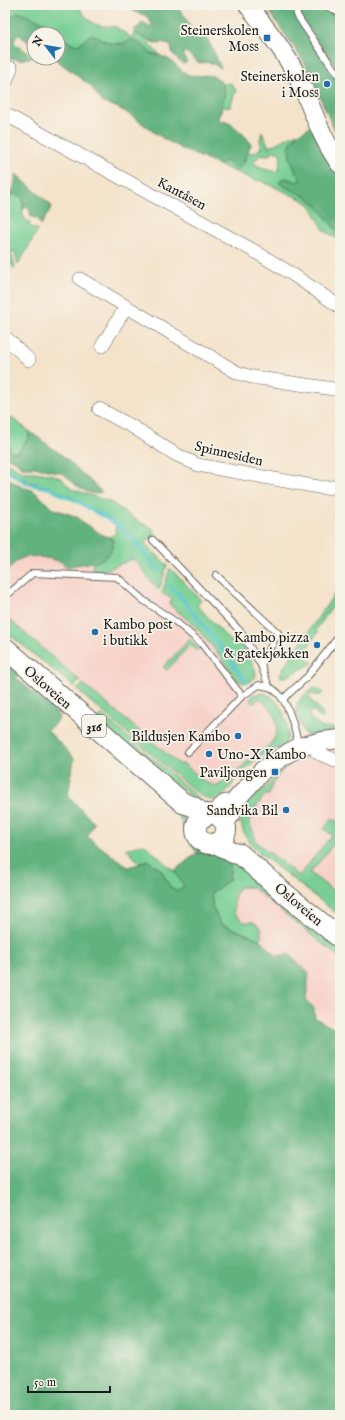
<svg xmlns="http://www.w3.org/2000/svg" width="345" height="1420" font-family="'IM FELL English',serif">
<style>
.built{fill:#f7d1c8}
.green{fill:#78cf94;stroke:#4a7658;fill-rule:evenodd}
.forest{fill:#62b27e;stroke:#3f674d}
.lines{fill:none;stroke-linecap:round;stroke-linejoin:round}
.stream{stroke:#59c6cf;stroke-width:3.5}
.lane-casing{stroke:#686259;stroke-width:8}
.street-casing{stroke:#686259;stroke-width:14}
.secondary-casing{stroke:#686259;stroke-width:20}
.primary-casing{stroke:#686259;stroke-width:22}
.lane{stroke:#fff;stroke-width:6}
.street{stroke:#fff;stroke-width:13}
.secondary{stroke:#fff;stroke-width:18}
.primary{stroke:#fff;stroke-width:20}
.poi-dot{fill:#1f6fb2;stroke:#f7f3e8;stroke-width:1.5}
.labels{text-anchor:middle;stroke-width:3.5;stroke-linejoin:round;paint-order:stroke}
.shield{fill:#f7f3e8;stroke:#5e5c59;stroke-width:1}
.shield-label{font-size:13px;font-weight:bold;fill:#1c1c1c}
.poi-label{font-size:14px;fill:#1c1c1c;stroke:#f7f3e8;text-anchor:end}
.street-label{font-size:14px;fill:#1c1c1c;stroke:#f7f3e8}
</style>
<rect width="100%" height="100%" fill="#f7f3e8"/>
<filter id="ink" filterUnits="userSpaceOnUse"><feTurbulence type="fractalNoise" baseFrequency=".025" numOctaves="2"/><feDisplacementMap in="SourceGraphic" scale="8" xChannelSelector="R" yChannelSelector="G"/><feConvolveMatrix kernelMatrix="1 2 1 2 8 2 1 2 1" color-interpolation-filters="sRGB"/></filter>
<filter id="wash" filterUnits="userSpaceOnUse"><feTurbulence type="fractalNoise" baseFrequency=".012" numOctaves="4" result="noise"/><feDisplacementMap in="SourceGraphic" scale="16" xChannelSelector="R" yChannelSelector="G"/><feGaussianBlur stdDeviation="0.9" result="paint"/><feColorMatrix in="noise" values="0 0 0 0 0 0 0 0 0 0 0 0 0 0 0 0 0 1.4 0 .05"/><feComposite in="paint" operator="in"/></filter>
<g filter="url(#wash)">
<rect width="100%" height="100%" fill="#f4e3ca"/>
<g class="built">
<path d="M33,557L51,559L62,562L66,567L75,565L79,563L87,564L89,562L93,563V569L100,570L114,567L129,559L135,560L153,584L160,592L172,599L171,606L194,625L220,656L253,704L260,698L273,710L277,730L274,740L269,746L258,753L218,786L206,783L183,763L181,765L88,688L5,616V572L22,558Z"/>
<path d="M303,756H312L340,768V914L296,882L257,851L244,834L241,824V815L247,804L269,784L287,764L298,757Z"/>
<path d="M240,887H252L340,958V1028L319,1015L306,1000L309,973L289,954L277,956L261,940V928L254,922H244L234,913V898L236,891Z"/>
</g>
<g class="green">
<path d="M5,5H77L86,17L94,24L102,26L116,27L132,38L134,33L146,39L150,45L160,55L151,54L142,44L109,43L92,34L78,45L70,43L50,25L5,21Z"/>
<path d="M231,83L237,92L234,95L230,107L227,108L222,105L225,92L223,84Z"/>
<path d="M262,131L269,147L297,133L289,147L290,158L296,172L299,175L301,180C296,183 293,181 288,178L283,185C294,190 306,194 314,202C324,212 330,225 340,234V241L324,230L310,205L303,200L259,180L257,181L219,165L225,161L228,163H244L248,152L253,153L262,148L260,140ZM272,150L275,152H279L281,156L279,169L276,172L272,170H267L253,163L261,154L267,155L271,154Z"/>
<path d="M14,194L22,196C25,204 20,213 25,219C26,221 28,221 30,223L29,225V226L38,230L18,265L15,252L14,251L11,253L15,266L14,269L5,254V208L9,197Z"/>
<path d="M5,413L29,431V437L18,452H11C5,439 5,427 5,413Z"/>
<path d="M5,462L10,464L22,472H34L54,475L62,479L72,489L110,502L139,522L152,528L156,534L145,543L167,565L159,590L153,584L135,560L132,559L106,570L93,569V563C106,558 109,555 114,542L110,537L116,533L115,529L117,524L73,498L65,495L47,486H45C30,483 18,477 5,468Z"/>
<path d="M170,568L201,600L197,605L231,642L236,638C241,643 257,668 256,675C255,680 248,682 243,683L237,680L220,656L194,625L171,606L170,604L172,599L162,593Z"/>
<path d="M340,586V596L316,630L318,632L302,655L313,663L286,677H281L280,675L284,667Z"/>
<path d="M5,616L80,681L74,687L5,631Z"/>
<path d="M190,639L199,649L197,651L190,645L167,670L163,667Z"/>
<path d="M83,684L180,765L183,763L206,783L218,786L258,753L269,746L276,735L277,726L274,713L260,698L253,704L250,700L253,695C277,683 294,729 286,742C284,746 280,748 276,749C260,755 256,760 243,771L241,769L236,773L239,775C225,793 220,810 197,793L77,690Z"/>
<path d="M313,688L323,692L322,694L319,696L312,694L309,697C313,704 322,709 323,717L321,719L314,710L309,713L310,718L322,728L330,727L335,729L333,732L309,736L305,734L301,726L296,710L298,703L302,697Z"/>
<path d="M101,714L192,792L199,799L200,804L97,721Z"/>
<path d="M296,757L298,760V761H294C286,767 276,777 272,786C270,789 271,792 269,795H265C259,804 246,815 251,827C254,834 255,834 256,842L299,876L332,835L324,829L332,818L340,824V836L310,873L340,896V916L257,851L244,834L241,824V815L247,804L269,784L287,764Z"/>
<path d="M157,788C166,797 175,805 182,816C195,835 186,846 214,854L197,853L187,838L180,819L175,810Z"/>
<path d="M144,844L174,871L185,886L178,891L170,887L161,870L148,860L139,864L135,858L126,849Z"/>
<path d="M231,860L340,946V958L252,887H240C233,894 234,903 234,913L244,922H254L261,928V940L221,924L213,909L211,893L229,880Z"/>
</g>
<g class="forest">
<path d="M122,5H175L185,16L191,29L203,33L207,37L221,68L209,62L199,63L186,52H183V57L186,59L187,62L184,64C176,59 172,55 171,46L163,42L159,44L152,42L134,33L135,28L136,29L142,23L149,27L153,26L147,16L135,12L128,5L123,6Z"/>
<path d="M265,5H292L294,14L334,74L340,79V139L333,127L306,65Z"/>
<path d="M299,5H315L340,17V73L300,17L298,10Z"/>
<path d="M18,12L50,25L70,43L78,45L92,34L109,43L123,44L132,39L142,44L151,54C162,55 170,59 178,67C180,68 182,72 185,73C192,78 204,74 212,76C231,81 223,107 218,119C221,121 223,121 226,122C232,123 251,140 251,145C250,147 248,151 247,153C243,162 246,161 237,169L225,161L219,165C198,156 177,148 158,135C140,123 125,107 103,103C100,97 94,93 92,87L54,58H58V34H34V46L18,34L15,38L14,43L27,52L32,57L20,60L11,58L5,66V21Z"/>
<path d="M314,125L340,172V234C329,224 324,210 312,201C302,193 289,190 279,183L283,178C289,178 295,184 301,180L299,175L296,173C295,167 292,163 290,157C286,139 300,132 314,125Z"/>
<path d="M16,174L52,206L41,225L38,219L30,216C31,212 30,209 26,207L23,210V200L22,196L14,194L9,197L14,188Z"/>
<path d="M29,431L63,456L102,492C88,498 73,483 64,474L61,473L34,467H21L15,461L5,457V435L11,452H18L29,437Z"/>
<path d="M5,477L22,487L32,490L39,495L51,508L78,517L82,523L89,526L102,535L110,537L114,542C112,545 112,549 110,552C106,559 96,564 89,562L87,564C79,563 74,566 66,567L64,565L62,562C51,559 31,553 20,559C15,562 10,568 5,572Z"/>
<path d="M5,657L22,672L16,678L55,711L59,718L48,731L74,758L68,796L94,823L87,837L128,867L139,864L148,860L161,870L170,887L177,891L184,886L174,871L197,853L222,855L231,860L229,880L211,893L213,909L221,924L261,940L277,956L289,954L309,973L306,1000L314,1008L315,1018L335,1029L340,1034V1415H5Z"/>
</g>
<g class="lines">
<g class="stream">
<path d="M5,469L28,484L49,488L62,495L73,499L116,524L134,540L159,572"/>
<path d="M169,585L185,602L247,682"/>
</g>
</g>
</g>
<g filter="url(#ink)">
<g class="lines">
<g class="lane-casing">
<g id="lane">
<path d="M296,5L297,15L302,23L333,68L340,76"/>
<path d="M324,5L340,13"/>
<path d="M153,540L240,631L261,665L269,687"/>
<path d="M216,575L278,633L261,665"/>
<path d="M5,597L33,573L117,577L143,600L176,622L201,643L242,696"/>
<path d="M283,699L307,677L340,635"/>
<path d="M188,752L242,696L259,685C262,686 266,686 269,687C288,694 294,728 299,746"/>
</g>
</g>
<g class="street-casing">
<g id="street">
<path d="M5,84L11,68"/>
<path d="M5,114L256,252L295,276L340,307"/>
<path d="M80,279L238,373L252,377L340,390"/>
<path d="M5,337L29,360"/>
<path d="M102,346L126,307"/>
<path d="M99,409L133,427L175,454L198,465L324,488L340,486"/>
<path d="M313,744L317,752L320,754L340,762"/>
</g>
</g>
<g class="secondary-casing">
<g id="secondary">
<path d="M248,5C267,30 288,55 301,84C313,110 322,140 340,164"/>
<path d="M213,815L225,804L233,803L263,770L288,753L299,747L323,741L340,739"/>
<path d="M224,822C230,816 235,812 233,803"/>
</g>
</g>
<g class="primary-casing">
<g id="primary">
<path d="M5,648L183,803L192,806L206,816"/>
<circle cx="211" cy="829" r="15"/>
<path d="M216,843L233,853L240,854L283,892L340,938"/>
</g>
</g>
<use href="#lane" class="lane"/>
<use href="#street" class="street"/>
<use href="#secondary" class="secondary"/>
<use href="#primary" class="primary"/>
</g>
</g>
<g class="poi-dot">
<rect x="263" y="34" width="8" height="8" rx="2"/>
<circle cx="327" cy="84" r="4"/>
<circle cx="95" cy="632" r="4"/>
<circle cx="317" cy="645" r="4"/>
<circle cx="238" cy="736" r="4"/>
<circle cx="209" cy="754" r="4"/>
<rect x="271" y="768" width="8" height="8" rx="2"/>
<circle cx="286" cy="810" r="4"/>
</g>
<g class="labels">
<rect class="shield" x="82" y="715" width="24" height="22" rx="3"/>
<g class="shield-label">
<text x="94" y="731">316</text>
</g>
<g class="poi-label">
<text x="259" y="35">Steinerskolen<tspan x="259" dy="16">Moss</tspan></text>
<text x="319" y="81">Steinerskolen<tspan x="319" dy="16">i Moss</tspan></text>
<text x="103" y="629" text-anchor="start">Kambo post<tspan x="103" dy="16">i butikk</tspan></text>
<text x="309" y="642">Kambo pizza<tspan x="309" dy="16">&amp; gatekjøkken</tspan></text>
<text x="230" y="741">Bildusjen Kambo</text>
<text x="217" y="759" text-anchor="start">Uno-X Kambo</text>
<text x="267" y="777">Paviljongen</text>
<text x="278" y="815">Sandvika Bil</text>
</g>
<g class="street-label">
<text transform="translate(182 193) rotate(28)" y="5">Kantåsen</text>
<text transform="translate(229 453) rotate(13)" y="5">Spinnesiden</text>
<text transform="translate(48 687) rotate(41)" y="5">Osloveien</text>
<text transform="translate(299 904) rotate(40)" y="5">Osloveien</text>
</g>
</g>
<rect width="345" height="1420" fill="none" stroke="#f7f3e8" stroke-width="20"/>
<g transform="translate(46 46) rotate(301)"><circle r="19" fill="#f7f3e8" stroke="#9f9d96"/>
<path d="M0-3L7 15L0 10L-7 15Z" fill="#1f6fb2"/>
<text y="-6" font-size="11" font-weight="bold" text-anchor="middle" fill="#1c1c1c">N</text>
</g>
<path d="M28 1386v6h82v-6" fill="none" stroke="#1c1c1c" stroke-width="2"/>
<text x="34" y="1386" font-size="12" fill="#1c1c1c" stroke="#f7f3e8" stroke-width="3" paint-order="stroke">50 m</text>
</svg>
